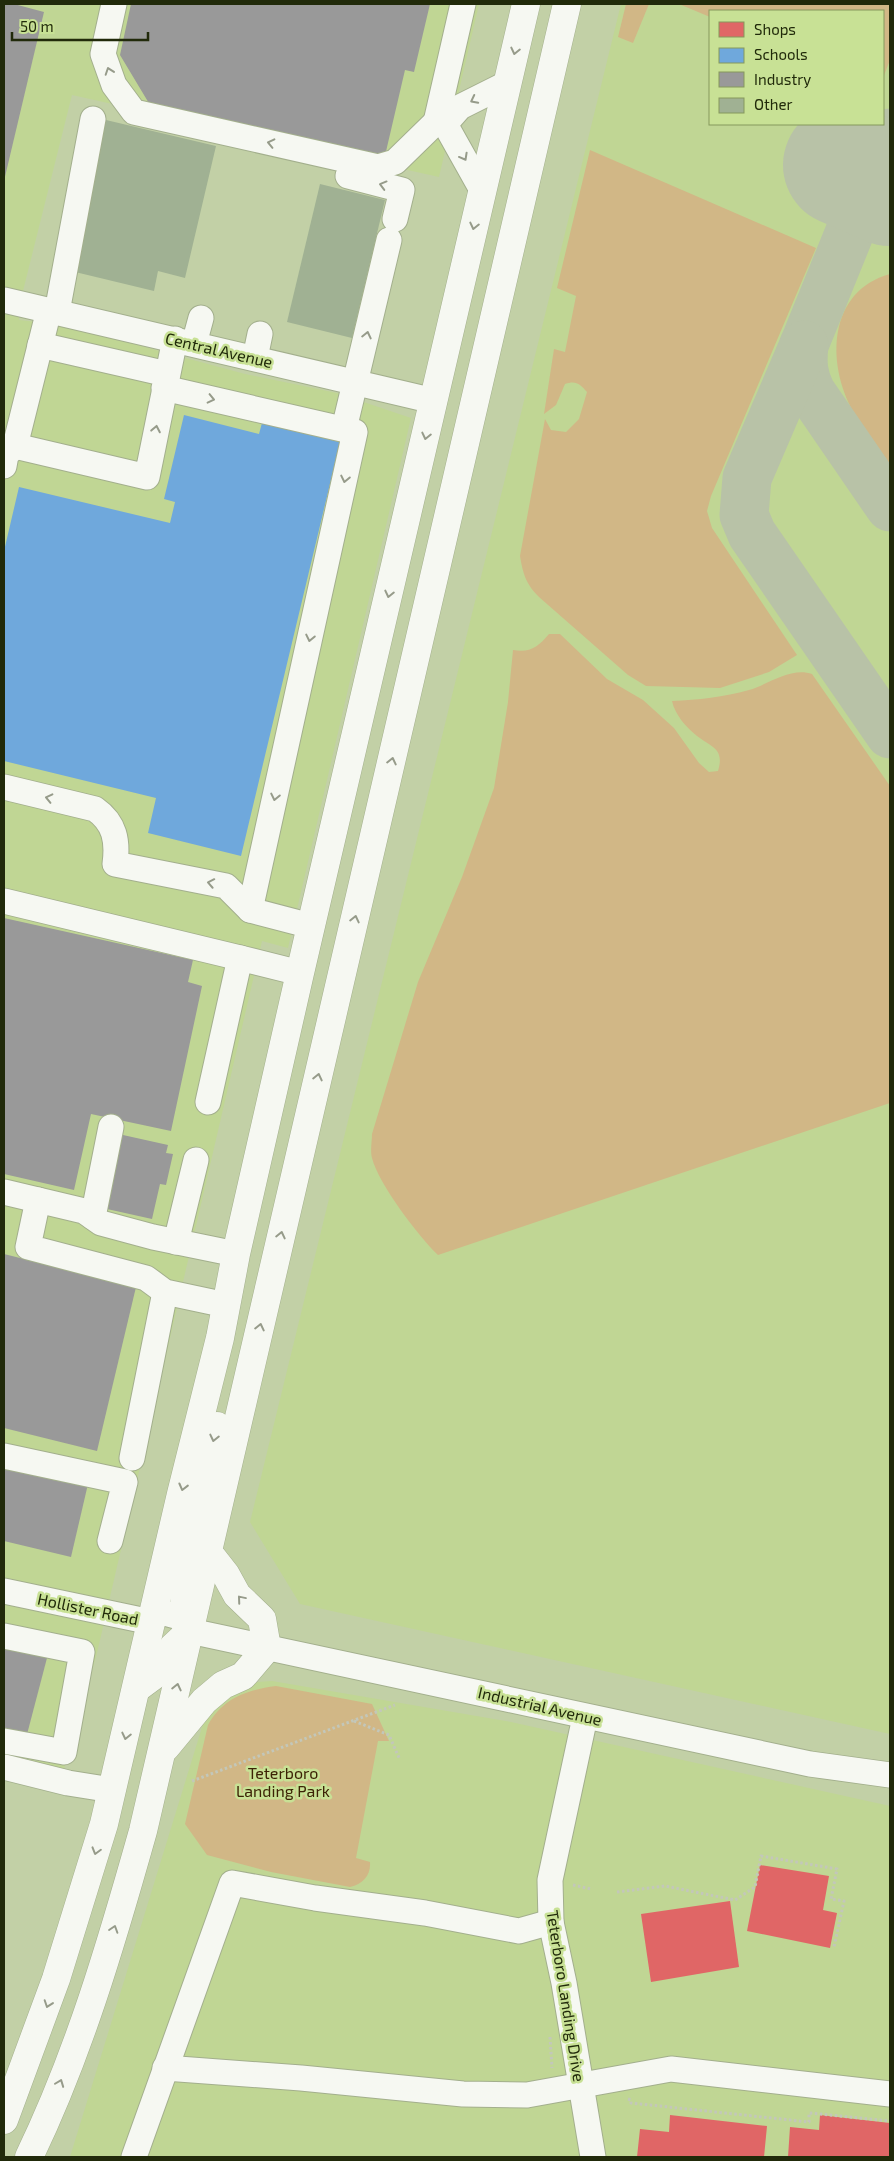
<svg xmlns="http://www.w3.org/2000/svg" width="894" height="2161" font-family="'Exo 2',sans-serif">
<style>
.built{fill:#c0d694;fill-rule:evenodd}
.green{fill:#d1b786}
.shops{fill:#e06666}
.schools{fill:#6fa8dc}
.industry{fill:#999}
.lines{fill:none;stroke-linecap:round;stroke-linejoin:round}
.taxiway{stroke:#b8c2a7;stroke-width:49}
.runway{stroke:#b8c2a7;stroke-width:122}
.building{fill:#a0b193}
.minor-casing{stroke:#a3af8d;stroke-width:27}
.highway-casing{stroke:#a3af8d;stroke-width:29}
.path{stroke:#c3c7ba;stroke-width:3;stroke-dasharray:2.5 2.5;stroke-linecap:butt}
.minor{stroke:#f6f8f2;stroke-width:25}
.highway{stroke:#f6f8f2;stroke-width:28}
.oneway{stroke:#969b8a}
.labels{text-anchor:middle;stroke-width:5;stroke-linejoin:round;paint-order:stroke}
.street-label{font-size:16px;fill:#212a0a;stroke:#c8e195}
.park-label{font-size:16px;fill:#3c2205;stroke:#c8e195}
</style>
<rect width="100%" height="100%" fill="#c2d0a6"/>
<g class="built">
<path d="M4,4H479L439,177L72,95L20,303L19,320L63,325L245,374L337,393L411,418L288,948L262,941L97,1653L62,1776L4,1762Z"/>
<path d="M621,4H890V1734L300,1604L250,1522ZM710,11H883V124H710Z"/>
<path d="M272,1681L511,1722L890,1806V2157H70L207,1711L228,1693L258,1682Z"/>
</g>
<g class="green">
<path d="M626,4H649L633,43L618,37Z"/>
<path d="M679,4H890V60L883,78V11H710V17Z"/>
<path d="M590,150L816,248L711,496L707,511L712,528L797,655L769,672L720,688L646,686L628,675L539,597C526,584 523,574 520,556L545,419L551,430L566,432L579,419L587,392C580,384 576,380 565,384L556,405L544,414L554,349L565,352L576,296L557,288Z"/>
<path d="M890,274V466C878,448 864,430 853,411C826,363 828,291 890,274Z"/>
<path d="M549,634H560L607,679L643,700L674,728L699,763L709,772L718,771C725,748 711,747 697,736C686,727 675,715 672,701C698,700 724,697 749,690C769,684 791,667 812,674L890,786V1103L438,1255C419,1237 378,1183 372,1158C370,1151 372,1141 372,1134L418,982L462,877L494,788L508,702L513,650C530,653 538,647 549,634Z"/>
<path d="M276,1686L372,1704L389,1741H378L356,1858L370,1862C371,1875 363,1884 350,1887L271,1872L207,1855L185,1824L208,1725C223,1698 247,1690 276,1686Z"/>
</g>
<g class="shops">
<path d="M760,1865L829,1876L823,1910L837,1913L830,1948L747,1931Z"/>
<path d="M730,1901L739,1967L651,1982L641,1914Z"/>
<path d="M670,2115L767,2126L764,2157H637L640,2129L669,2132Z"/>
<path d="M820,2115L890,2123V2157H788L790,2127L819,2130Z"/>
</g>
<path class="schools" d="M184,415L259,434L262,423L340,442L241,856L148,833L156,798L4,761V551L19,487L170,523L175,502L164,499Z"/>
<g class="industry">
<path d="M4,4H14L44,12L4,181Z"/>
<path d="M131,4H430L414,72L405,70L384,160L150,105L120,55Z"/>
<path d="M4,918L193,960L188,982L202,986L171,1131L91,1114L74,1190L4,1174Z"/>
<path d="M114,1133L168,1145L166,1153L173,1154L166,1185L160,1184L152,1219L98,1207Z"/>
<path d="M4,1254L136,1287L97,1451L4,1428Z"/>
<path d="M4,1464L88,1484L71,1557L4,1541Z"/>
<path d="M4,1647L47,1658L25,1742L4,1737Z"/>
</g>
<g class="lines">
<g class="taxiway">
<path d="M890,133L804,345C802,363 803,376 811,392L890,507"/>
<path d="M804,345L747,478L744,515L752,534L890,734"/>
</g>
<path class="runway" d="M844,165L890,185"/>
</g>
<g class="building">
<path d="M106,120L216,146L185,278L158,271L154,291L71,271Z"/>
<path d="M320,184L385,200L352,338L287,322Z"/>
</g>
<g class="lines">
<g class="minor-casing">
<g id="minor">
<path d="M114,4L103,54L114,85L134,112L378,167L395,162L436,122"/>
<path d="M445,124L436,122L463,4"/>
<path d="M445,124L460,107L508,83"/>
<path d="M445,124L482,190"/>
<path d="M348,176L402,190L395,219"/>
<path d="M4,300L434,401"/>
<path d="M57,312L93,119"/>
<path d="M194,344L201,318"/>
<path d="M40,345L167,374"/>
<path d="M255,358L260,334"/>
<path d="M164,388L355,432L250,910"/>
<path d="M344,429L389,240"/>
<path d="M15,446L147,477L175,339"/>
<path d="M4,466L6,455L15,446L49,310"/>
<path d="M4,787L95,809C115,823 118,841 115,864L226,886L250,910L311,926"/>
<path d="M4,901L240,958"/>
<path d="M208,1102L240,958L300,973"/>
<path d="M4,1192L84,1211L101,1223L153,1237L236,1254"/>
<path d="M38,1200L28,1247L146,1278L165,1292L226,1305"/>
<path d="M93,1217L111,1127"/>
<path d="M176,1242L196,1160"/>
<path d="M4,1456L125,1482L110,1541"/>
<path d="M132,1458L165,1292"/>
<path d="M4,1591L151,1622L161,1612L179,1617L190,1631L810,1764L890,1775"/>
<path d="M4,1636L82,1652L64,1752L4,1741"/>
<path d="M585,1717L550,1880L551,1922L564,1983L593,2157"/>
<path d="M4,1767L68,1783L112,1790"/>
<path d="M165,2068L301,2078L463,2094L527,2095L671,2069L890,2094"/>
<path d="M134,2157L232,1883L315,1898L425,1913L519,1931L551,1922"/>
</g>
</g>
<g class="highway-casing">
<g id="highway">
<path d="M185,1612L183,1575L217,1426"/>
<path d="M137,1688L160,1671L164,1660L173,1647L189,1632"/>
<path d="M166,1747L204,1701L223,1685L243,1676L267,1648L262,1619L237,1595L226,1575L208,1552"/>
<path d="M4,2120L56,1979L104,1824L181,1494L220,1338L236,1254L300,973L526,4"/>
<path d="M29,2157C79,2054 112,1941 143,1831L567,4"/>
</g>
</g>
<g class="path">
<path d="M354,1721L389,1735L400,1760"/>
<path d="M192,1781L395,1705"/>
<path d="M573,1885L591,1889"/>
<path d="M617,1892L665,1886L735,1900L755,1887L761,1856L837,1869L831,1899L844,1901L834,1947"/>
<path d="M550,2037L552,2068"/>
<path d="M628,2099L631,2100V2103L809,2122V2113L890,2121"/>
</g>
<use href="#minor" class="minor"/>
<use href="#highway" class="highway"/>
</g>
<defs><path id="oneway-chevron" d="M-2-3.5L2.5 0L-2 3.5" fill="none" stroke-width="1.6" stroke-linecap="round" stroke-linejoin="round" transform="scale(1.25)"/></defs>
<g class="oneway">
<use href="#oneway-chevron" transform="translate(515 51) rotate(103)"/>
<use href="#oneway-chevron" transform="translate(109 71) rotate(-109)"/>
<use href="#oneway-chevron" transform="translate(474 100) rotate(153)"/>
<use href="#oneway-chevron" transform="translate(271 143) rotate(-167)"/>
<use href="#oneway-chevron" transform="translate(464 157) rotate(61)"/>
<use href="#oneway-chevron" transform="translate(383 185) rotate(-165)"/>
<use href="#oneway-chevron" transform="translate(474 226) rotate(103)"/>
<use href="#oneway-chevron" transform="translate(367 335) rotate(-77)"/>
<use href="#oneway-chevron" transform="translate(211 399) rotate(13)"/>
<use href="#oneway-chevron" transform="translate(156 429) rotate(-79)"/>
<use href="#oneway-chevron" transform="translate(426 436) rotate(103)"/>
<use href="#oneway-chevron" transform="translate(345 479) rotate(102)"/>
<use href="#oneway-chevron" transform="translate(389 594) rotate(103)"/>
<use href="#oneway-chevron" transform="translate(310 638) rotate(102)"/>
<use href="#oneway-chevron" transform="translate(392 761) rotate(-77)"/>
<use href="#oneway-chevron" transform="translate(275 797) rotate(102)"/>
<use href="#oneway-chevron" transform="translate(49 798) rotate(-167)"/>
<use href="#oneway-chevron" transform="translate(211 883) rotate(-169)"/>
<use href="#oneway-chevron" transform="translate(355 919) rotate(-77)"/>
<use href="#oneway-chevron" transform="translate(318 1077) rotate(-77)"/>
<use href="#oneway-chevron" transform="translate(281 1235) rotate(-77)"/>
<use href="#oneway-chevron" transform="translate(260 1327) rotate(-77)"/>
<use href="#oneway-chevron" transform="translate(214 1438) rotate(103)"/>
<use href="#oneway-chevron" transform="translate(183 1487) rotate(104)"/>
<use href="#oneway-chevron" transform="translate(241 1599) rotate(-130)"/>
<use href="#oneway-chevron" transform="translate(177 1687) rotate(-77)"/>
<use href="#oneway-chevron" transform="translate(126 1736) rotate(103)"/>
<use href="#oneway-chevron" transform="translate(96 1851) rotate(106)"/>
<use href="#oneway-chevron" transform="translate(114 1929) rotate(-72)"/>
<use href="#oneway-chevron" transform="translate(48 2004) rotate(109)"/>
<use href="#oneway-chevron" transform="translate(60 2083) rotate(-69)"/>
</g>
<g class="labels">
<g class="street-label">
<text transform="translate(219 350) rotate(13)" y="6">Central Avenue</text>
<text transform="translate(88 1609) rotate(12)" y="6">Hollister Road</text>
<text transform="translate(540 1706) rotate(13)" y="6">Industrial Avenue</text>
<text transform="translate(566 1996) rotate(81)" y="6">Teterboro Landing Drive</text>
</g>
<g class="park-label">
<text x="283" y="1779">Teterboro<tspan x="283" dy="18">Landing Park</tspan></text>
</g>
</g>
<rect width="894" height="2161" fill="none" stroke="#212a0a" stroke-width="10"/>
<rect x="709" y="10" width="175" height="115" fill="#c8e195" stroke="#85985d"/>
<rect x="719" y="22" width="25" height="15" fill="#e06666" stroke="#85985d"/>
<text x="754" y="35" font-size="15" fill="#212a0a">Shops</text>
<rect x="719" y="48" width="25" height="15" fill="#6fa8dc" stroke="#85985d"/>
<text x="754" y="60" font-size="15" fill="#212a0a">Schools</text>
<rect x="719" y="72" width="25" height="15" fill="#999999" stroke="#85985d"/>
<text x="754" y="85" font-size="15" fill="#212a0a">Industry</text>
<rect x="719" y="98" width="25" height="15" fill="#a0b193" stroke="#85985d"/>
<text x="754" y="110" font-size="15" fill="#212a0a">Other</text>
<path d="M12 32v8h136v-8" fill="none" stroke="#212a0a" stroke-width="2.5"/>
<text x="20" y="32" font-size="15" fill="#212a0a" stroke="#c8e195" stroke-width="4" paint-order="stroke">50 m</text>
</svg>
